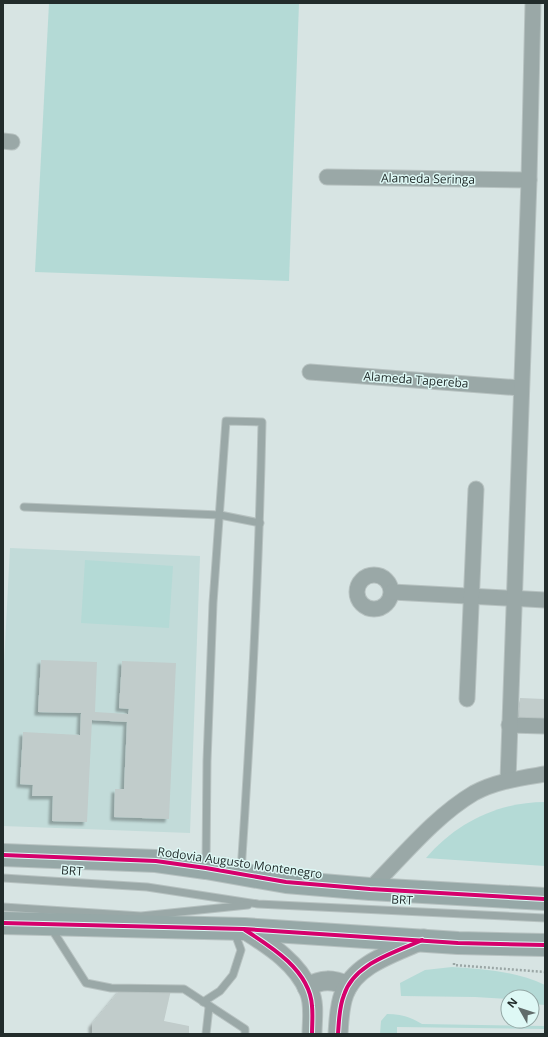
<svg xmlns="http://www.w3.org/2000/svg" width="548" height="1037" font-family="'Open Sans',sans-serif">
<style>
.built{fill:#c2dbd9}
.green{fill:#b4dad6}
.building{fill:#c1cccb;filter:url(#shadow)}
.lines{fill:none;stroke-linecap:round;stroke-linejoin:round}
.service-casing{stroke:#b7c2c1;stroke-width:9}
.minor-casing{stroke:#b7c2c1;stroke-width:17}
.tertiary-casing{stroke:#b7c2c1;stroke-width:21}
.primary-casing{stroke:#b7c2c1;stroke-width:24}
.path{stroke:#9ba7a6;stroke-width:2.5;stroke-dasharray:2 2;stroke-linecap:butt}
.service{stroke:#9aa8a7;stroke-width:7}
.minor{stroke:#9aa8a7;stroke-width:15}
.tertiary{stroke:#9aa8a7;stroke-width:19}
.primary{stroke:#96a8a7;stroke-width:22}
.cycleway-casing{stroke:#def8f5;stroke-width:6}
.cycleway{stroke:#d6006c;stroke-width:4}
.labels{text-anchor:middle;stroke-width:3;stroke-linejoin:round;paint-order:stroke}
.street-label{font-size:12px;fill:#222c2b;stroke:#def8f5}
</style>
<defs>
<filter id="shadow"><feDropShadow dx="-3.5" dy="3.5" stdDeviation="1" flood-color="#0004"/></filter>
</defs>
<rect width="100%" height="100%" fill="#d7e4e3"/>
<path class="built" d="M10,548L200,556L190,833L3,826V683Z"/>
<g class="green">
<path d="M49,3H299L289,281L35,272Z"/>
<path d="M85,560L173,566L169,628L81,623Z"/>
<path d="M545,802V866L426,858C456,823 498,802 545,802Z"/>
<path d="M452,967C484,969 516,971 545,985V1005L532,1004V997H508V999L475,997L401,996L400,983L425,970Z"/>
<path d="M387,1014C401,1014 411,1017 422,1024L545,1026V1029L397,1027V1034H380L381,1021Z"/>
</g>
<g class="building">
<path d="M41,660L97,662L95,712L128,714L129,709L119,708L122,661L176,663L169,819L114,817L115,789H124L127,722L92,720L87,822L52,821L53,796H32L33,785L20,784L23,732L80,735L81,713L38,712Z"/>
<path d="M520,698L545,699V723L519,722Z"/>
<path d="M121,989L171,990L164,1021L189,1026V1034H92V1024Z"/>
</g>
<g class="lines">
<g class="service-casing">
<g id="service">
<path d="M24,507L220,515L260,523"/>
<path d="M206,866L207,761L213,603L226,421L262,422C259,572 251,722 241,872"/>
<path d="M3,878L147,887L258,904L545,918"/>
<path d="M3,907L141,916L248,905"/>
<path d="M51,928L86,983L111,988L184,989L245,1029V1034"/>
<path d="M203,1002L220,991L233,975L241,950L234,931"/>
<path d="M206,1034L209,1007"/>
</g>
</g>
<g class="minor-casing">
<g id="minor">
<path d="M3,141L12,142"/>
<path d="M327,177L529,180"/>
<path d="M310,372L521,388"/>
<circle cx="374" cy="592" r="17"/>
<path d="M392,592L545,600"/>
<path d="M467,699L476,489"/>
<path d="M509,725L545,726"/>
<path d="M508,780L529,180L533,3"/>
<path d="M370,889C402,857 435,816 474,793C496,781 521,778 545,774"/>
</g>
</g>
<g class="tertiary-casing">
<g id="tertiary">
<path d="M244,929C269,945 297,962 309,991C315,1004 312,1020 312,1034"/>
<path d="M307,987C322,979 332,979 348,986"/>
<path d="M338,1034C339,1021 339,1007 344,994C355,963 397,952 424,939"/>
</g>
</g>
<g class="primary-casing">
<g id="primary">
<path d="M3,855L156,861L206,868L286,882L370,889L545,899"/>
<path d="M3,923L244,929L458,943L545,945"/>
</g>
</g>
<path class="path" d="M454,963V965L545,972"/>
<use href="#service" class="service"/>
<use href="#minor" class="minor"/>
<use href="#tertiary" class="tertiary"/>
<use href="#primary" class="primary"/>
<g class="cycleway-casing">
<g id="cycleway">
<path d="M3,855L156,861L206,868L286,882L370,889L545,899"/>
<path d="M3,923L244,929L458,943L545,945"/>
<path d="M245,930C272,947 310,971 312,1006C313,1015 312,1025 312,1034"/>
<path d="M338,1034C339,1021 339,1007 344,995C354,963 395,953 422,940"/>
</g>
</g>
<use href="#cycleway" class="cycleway"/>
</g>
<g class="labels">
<g class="street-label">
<text transform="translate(428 179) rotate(1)" y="4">Alameda Seringa</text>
<text transform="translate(416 380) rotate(4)" y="4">Alameda Tapereba</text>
<text transform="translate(240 863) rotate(8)" y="4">Rodovia Augusto Montenegro</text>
<text transform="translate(72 871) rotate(4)" y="4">BRT</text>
<text transform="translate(402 900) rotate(3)" y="4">BRT</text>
</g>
</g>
<rect width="548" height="1037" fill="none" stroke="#222c2b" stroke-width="8"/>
<g transform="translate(520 1009) rotate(309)"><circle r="19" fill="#def8f5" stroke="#93a6a4"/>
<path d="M0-3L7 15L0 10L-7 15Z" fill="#616c6b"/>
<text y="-6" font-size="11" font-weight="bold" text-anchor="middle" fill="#222c2b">N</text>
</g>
</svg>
